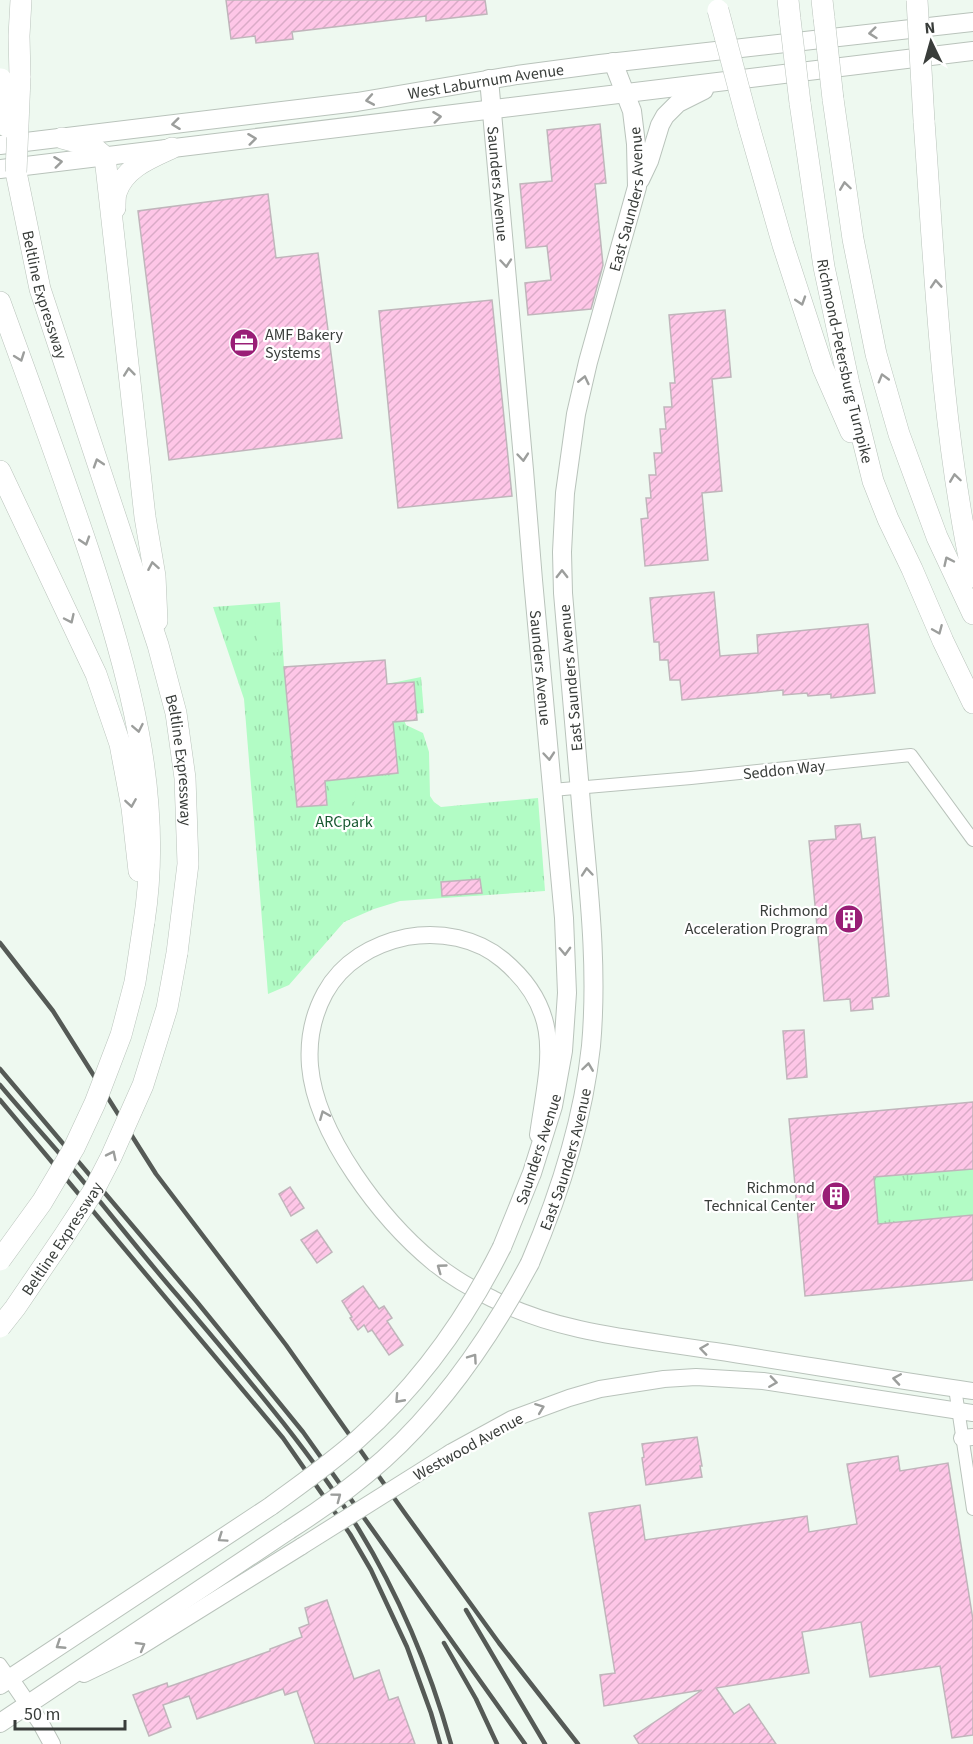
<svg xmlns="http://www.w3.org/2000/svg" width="973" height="1744" font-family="'Source Sans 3',sans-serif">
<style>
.grass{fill:url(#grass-tufts)}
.garden{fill:#b2fcc5}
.building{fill:url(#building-hatch);stroke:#c0b5bb;stroke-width:1.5}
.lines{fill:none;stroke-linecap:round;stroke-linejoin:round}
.street-casing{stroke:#b9c3bb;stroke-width:14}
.secondary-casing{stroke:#b9c3bb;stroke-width:18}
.primary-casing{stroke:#b9c3bb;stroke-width:20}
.highway-casing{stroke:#b9c3bb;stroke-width:22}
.street{stroke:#fff;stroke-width:12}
.secondary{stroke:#fff;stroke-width:16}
.primary{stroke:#fff;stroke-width:18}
.highway{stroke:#fff;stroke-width:21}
.rail{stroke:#555a56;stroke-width:4.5}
.secondary-bridge-casing{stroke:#b9c3bb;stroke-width:18;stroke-linecap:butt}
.primary-bridge-casing{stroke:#b9c3bb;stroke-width:20;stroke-linecap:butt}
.highway-bridge-casing{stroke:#b9c3bb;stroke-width:22;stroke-linecap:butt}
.secondary-bridge{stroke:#fff;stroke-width:16}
.primary-bridge{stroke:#fff;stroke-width:18}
.highway-bridge{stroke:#fff;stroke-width:21}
.oneway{stroke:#9c9e9c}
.labels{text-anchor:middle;stroke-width:4.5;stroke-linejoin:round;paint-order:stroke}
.street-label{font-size:16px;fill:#393d3a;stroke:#fff}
.poi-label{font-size:16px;fill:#393d3a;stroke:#fff;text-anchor:end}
.park-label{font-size:16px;fill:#185931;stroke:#fff}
</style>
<defs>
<pattern id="grass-tufts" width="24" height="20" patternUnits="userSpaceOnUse" patternTransform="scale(1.5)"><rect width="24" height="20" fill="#b2fcc5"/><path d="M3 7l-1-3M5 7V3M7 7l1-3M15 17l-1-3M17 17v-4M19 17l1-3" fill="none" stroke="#9ad9aa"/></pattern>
<pattern id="building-hatch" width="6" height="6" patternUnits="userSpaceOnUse" patternTransform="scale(1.5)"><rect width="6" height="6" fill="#fec6e7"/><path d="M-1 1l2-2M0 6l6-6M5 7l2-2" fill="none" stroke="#daabc7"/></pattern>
</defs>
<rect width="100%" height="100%" fill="#eef9f0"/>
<g class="grass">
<path d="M280,602L284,667L385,660L387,684L421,677L424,713L402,715L406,725L423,733L429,752L430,796L434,802L441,807L538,798L545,891L400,901L374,909L344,922L289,985L268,994L244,699L213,607Z"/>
<path d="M973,1169V1215L878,1224L874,1177Z"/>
</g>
<g class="garden">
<path d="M275,613L278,652L258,654L255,615Z"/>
<path d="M355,777L356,798H354V802H351V807L339,809L338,804H335L334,800H331L329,781Z"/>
</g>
<g class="building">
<path d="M226,0H485L487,14L426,21V16L292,32L293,39L256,43L255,36L231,39Z"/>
<path d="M600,124L606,183L595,184L603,265L591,309L528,315L525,283L551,280L547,246L526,248L520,184L552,181L547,130Z"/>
<path d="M268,194L276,258L318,253L342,438L169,460L138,211Z"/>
<path d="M492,300L512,496L398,508L379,311Z"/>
<path d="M725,310L731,377L712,379L722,491L702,493L708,560L645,566L641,519L648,518L646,498H651L649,475H656L654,453H662L660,429H666L664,407H672L670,383H675L669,315Z"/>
<path d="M714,592L720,656L758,653L757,635L868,624L875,693L831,698V694L808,696L807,693L783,695V690L682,700L680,680H670L668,660H660L659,642H654L650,598Z"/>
<path d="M385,660L387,684L414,682L417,720L393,722L398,773L325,781L327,805L297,807L284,667Z"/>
<path d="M860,824L862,839L875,837L889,996L872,998L873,1009L851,1011L850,999L824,1001L809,841L836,839L835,826Z"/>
<path d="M480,879L482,893L442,896L441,882Z"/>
<path d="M804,1030L807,1077L787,1079L783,1031Z"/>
<path d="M973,1102V1169L874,1177L878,1224L973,1215V1280L805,1296L789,1119Z"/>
<path d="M290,1187L304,1208L291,1216L279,1194Z"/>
<path d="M317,1230L332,1252L317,1263L301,1240Z"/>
<path d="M363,1286L379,1309L384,1306L392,1318L387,1321L403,1345L389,1355L372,1330L368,1332L364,1325L358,1330L350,1318L352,1317L342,1301Z"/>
<path d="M697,1437L702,1466H700L702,1477L646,1485L642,1458L644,1457L642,1444Z"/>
<path d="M898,1456L900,1471L948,1463L973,1620V1735L952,1738L940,1666L870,1677L861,1622L802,1632L809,1673L716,1688L734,1714L749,1704L776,1744H639L634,1736L702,1690L604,1706L600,1675L615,1673L589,1513L640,1505L645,1540L807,1516L809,1532L857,1524L847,1464Z"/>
<path d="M327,1600L354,1679L379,1670L389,1700L398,1697L415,1744H315L297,1691L285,1695L283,1689L197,1719L189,1696L163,1705L171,1727L149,1736L133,1695L167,1683L168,1687L270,1651V1649L302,1637L299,1628L309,1624L305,1608Z"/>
</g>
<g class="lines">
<g class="street-casing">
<g id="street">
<path d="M552,790L691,778L911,755L973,840"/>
<path d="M955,1388L973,1509"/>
<path d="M0,1664L10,1678"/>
</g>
</g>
<g class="secondary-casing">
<g id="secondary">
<path d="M538,1135C548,1064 566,1013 503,960C477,938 440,931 407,937C373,944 342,962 325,993C313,1015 308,1041 310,1066C316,1135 382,1220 433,1262C451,1277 472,1289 493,1299C561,1334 640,1339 715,1351C801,1364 887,1379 973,1391"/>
<path d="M962,1438L973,1437"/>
<path d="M450,1453L512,1419L569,1398L600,1389L664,1379L696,1377L763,1381L973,1413"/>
<path d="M84,1674L138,1648L302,1546"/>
<path d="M10,1678L40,1722L52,1744"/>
</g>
</g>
<g class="primary-casing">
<g id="primary">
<path id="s1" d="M489,79L524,470L533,580L564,918L567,993L563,1051L553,1106L532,1173L502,1247"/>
<path id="s2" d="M0,145L357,102L517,75L600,64L973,22"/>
<path d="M0,169L973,51"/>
<path d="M640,180L649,161L660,125L665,116L678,103L704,90"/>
<path id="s3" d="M530,1263C560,1193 583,1122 591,1046C598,968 589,892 582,815C575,741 569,667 563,593L562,552L565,493L576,414L588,362L637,187L636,144L632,111L613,62"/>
<path d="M0,1685L271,1506"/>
<path d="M0,1723L289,1530"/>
</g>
</g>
<g class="highway-casing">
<g id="highway">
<path d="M788,0L790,19"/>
<path d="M822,0L824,18"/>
<path d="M20,77L19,36L21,0"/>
<path d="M833,99L853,239L876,354L899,434L937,537L973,614"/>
<path id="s4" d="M800,103L824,267L849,384L873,481L888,519L912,569L943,641L973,703"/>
<path d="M924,121C935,273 941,427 973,577"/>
<path d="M748,123L783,245L823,368L851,432"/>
<path d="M62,138L92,146L105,157L145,517L155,576L157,621"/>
<path id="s5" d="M16,172L40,289L158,645L176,713L185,778L188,864L177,953"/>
<path d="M115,208C115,203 115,197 116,193C124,168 150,158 172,148"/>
<path d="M0,302C30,385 61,468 89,552C128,672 164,794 144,922"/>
<path d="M0,471L96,674L120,744L132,808L139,871"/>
</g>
</g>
<use href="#street" class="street"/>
<use href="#secondary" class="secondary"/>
<use href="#primary" class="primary"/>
<use href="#highway" class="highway"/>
<g class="rail">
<path d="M0,943L53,1011L156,1174L286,1345L404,1512L499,1643L578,1744"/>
<path d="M0,1069L197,1302L303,1432L525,1744"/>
<path d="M0,1085C25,1115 52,1144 77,1174C111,1214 143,1256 178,1296C241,1371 306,1445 358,1528C399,1595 430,1669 451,1744"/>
<path d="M0,1100L283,1438L350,1534L371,1570L407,1647L431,1713L440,1744"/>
<path d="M466,1610L545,1744"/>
<path d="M444,1643L476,1699L497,1744"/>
</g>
<g class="secondary-bridge-casing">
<path id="secondary-bridge" d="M302,1546L450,1453"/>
</g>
<g class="primary-bridge-casing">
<g id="primary-bridge">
<path d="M271,1506C301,1484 331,1463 358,1439C419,1385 466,1319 502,1247"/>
<path d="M289,1530C322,1509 354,1486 384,1459C445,1404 491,1336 530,1263"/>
</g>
</g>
<g class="highway-bridge-casing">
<g id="highway-bridge">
<path d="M917,0L924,121"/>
<path d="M718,10L748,123"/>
<path d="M824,18L833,99"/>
<path d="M790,19L800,103"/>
<path d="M1,79L8,127"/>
<path d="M16,172L20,77"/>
<path d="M0,1260L42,1202L74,1148L95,1103L121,1035L135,982L144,922"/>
<path id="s6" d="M0,1327L15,1308L64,1236L94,1190L111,1157L143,1085L167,1008L177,953"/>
</g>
</g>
<use href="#secondary-bridge" class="secondary-bridge"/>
<use href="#primary-bridge" class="primary-bridge"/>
<use href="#highway-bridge" class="highway-bridge"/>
</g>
<defs><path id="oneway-chevron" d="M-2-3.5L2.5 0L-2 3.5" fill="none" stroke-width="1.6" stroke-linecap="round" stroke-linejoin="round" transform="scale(1.5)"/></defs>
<g class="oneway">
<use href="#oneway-chevron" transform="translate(873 33) rotate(174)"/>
<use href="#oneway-chevron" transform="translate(370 100) rotate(170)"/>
<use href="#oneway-chevron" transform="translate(437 117) rotate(-7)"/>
<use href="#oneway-chevron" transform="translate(176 124) rotate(173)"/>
<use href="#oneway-chevron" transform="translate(252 139) rotate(-7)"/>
<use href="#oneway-chevron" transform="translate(58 162) rotate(-7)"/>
<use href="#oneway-chevron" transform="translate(845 186) rotate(-98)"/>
<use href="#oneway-chevron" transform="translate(506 263) rotate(85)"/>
<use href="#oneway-chevron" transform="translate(936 284) rotate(-94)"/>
<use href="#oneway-chevron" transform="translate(801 301) rotate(72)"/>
<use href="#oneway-chevron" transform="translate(20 357) rotate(70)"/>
<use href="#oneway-chevron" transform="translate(129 372) rotate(-96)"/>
<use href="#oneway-chevron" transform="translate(883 378) rotate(-106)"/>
<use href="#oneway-chevron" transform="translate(584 380) rotate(-77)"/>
<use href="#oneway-chevron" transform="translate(523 457) rotate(85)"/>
<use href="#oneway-chevron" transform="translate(98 463) rotate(-108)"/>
<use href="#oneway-chevron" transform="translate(955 478) rotate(-98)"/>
<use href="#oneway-chevron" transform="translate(85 541) rotate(72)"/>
<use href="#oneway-chevron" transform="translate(948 561) rotate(-115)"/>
<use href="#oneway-chevron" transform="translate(153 566) rotate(-100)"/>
<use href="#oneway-chevron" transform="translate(562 574) rotate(-90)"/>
<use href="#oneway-chevron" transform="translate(70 619) rotate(65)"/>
<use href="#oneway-chevron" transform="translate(938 630) rotate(67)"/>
<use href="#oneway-chevron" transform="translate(138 728) rotate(79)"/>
<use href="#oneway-chevron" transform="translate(549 756) rotate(85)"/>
<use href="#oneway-chevron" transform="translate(131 803) rotate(81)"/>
<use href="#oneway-chevron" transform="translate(587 872) rotate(-95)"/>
<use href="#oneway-chevron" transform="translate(565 951) rotate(88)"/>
<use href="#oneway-chevron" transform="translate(588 1067) rotate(-82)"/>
<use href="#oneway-chevron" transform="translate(324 1115) rotate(-112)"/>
<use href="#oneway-chevron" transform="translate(112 1155) rotate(-64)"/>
<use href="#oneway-chevron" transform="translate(441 1268) rotate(-144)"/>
<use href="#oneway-chevron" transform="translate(704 1349) rotate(-172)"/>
<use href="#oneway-chevron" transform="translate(473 1358) rotate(-55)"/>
<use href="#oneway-chevron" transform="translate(897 1379) rotate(-171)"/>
<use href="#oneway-chevron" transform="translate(773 1382) rotate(8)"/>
<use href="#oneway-chevron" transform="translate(399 1399) rotate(132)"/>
<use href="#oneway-chevron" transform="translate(540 1408) rotate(-21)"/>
<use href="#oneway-chevron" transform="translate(337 1497) rotate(-37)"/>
<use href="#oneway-chevron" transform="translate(222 1538) rotate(146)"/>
<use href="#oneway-chevron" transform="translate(60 1645) rotate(147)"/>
<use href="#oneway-chevron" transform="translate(141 1646) rotate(-30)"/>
</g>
<defs>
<g id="office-disc" transform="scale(1.5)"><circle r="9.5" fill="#991e76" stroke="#fff"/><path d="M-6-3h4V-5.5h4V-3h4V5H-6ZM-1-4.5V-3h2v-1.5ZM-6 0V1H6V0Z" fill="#fff"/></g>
<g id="building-disc" transform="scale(1.5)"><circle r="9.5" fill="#991e76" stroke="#fff"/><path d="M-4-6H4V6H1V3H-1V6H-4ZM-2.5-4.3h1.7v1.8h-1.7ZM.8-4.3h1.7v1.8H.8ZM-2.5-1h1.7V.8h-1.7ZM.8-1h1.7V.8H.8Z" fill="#fff"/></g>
</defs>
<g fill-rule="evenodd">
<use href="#office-disc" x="244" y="343"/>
<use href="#building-disc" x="849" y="919"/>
<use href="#building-disc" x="836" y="1196"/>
</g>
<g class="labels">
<g class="street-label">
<text dy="6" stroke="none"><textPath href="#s2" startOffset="490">West Laburnum Avenue</textPath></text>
<text dy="6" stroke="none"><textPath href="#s1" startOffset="105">Saunders Avenue</textPath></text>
<text dy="6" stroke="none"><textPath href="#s3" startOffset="1082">East Saunders Avenue</textPath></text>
<text dy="6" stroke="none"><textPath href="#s5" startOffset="126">Beltline Expressway</textPath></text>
<text dy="6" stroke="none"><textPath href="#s4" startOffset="262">Richmond-Petersburg Turnpike</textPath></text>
<text dy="6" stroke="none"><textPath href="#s1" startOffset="591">Saunders Avenue</textPath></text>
<text transform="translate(570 678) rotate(-95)" y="6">East Saunders Avenue</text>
<text dy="6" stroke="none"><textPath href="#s5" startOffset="612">Beltline Expressway</textPath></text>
<text transform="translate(784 769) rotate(-6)" y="6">Seddon Way</text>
<text transform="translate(538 1149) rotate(-72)" y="6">Saunders Avenue</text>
<text dy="6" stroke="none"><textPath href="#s3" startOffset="110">East Saunders Avenue</textPath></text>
<text dy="6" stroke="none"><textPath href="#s6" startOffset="108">Beltline Expressway</textPath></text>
<text transform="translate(468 1446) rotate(-29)" y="6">Westwood Avenue</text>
</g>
<g class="poi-label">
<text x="265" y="340" text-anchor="start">AMF Bakery<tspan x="265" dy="18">Systems</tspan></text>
<text x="828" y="916">Richmond<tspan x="828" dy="18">Acceleration Program</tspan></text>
<text x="815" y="1193">Richmond<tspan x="815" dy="18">Technical Center</tspan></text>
</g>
<g class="park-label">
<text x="344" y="827">ARCpark</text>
</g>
</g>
<g transform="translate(931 42) rotate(355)" stroke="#ffffff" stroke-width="4.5" paint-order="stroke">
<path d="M0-4.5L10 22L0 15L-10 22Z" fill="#393d3a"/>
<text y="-9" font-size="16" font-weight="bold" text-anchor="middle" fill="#393d3a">N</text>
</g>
<path d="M15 1720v9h110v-9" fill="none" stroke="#393d3a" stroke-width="3"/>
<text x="24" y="1720" font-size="18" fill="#393d3a" stroke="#ffffff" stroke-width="4.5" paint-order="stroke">50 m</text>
</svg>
